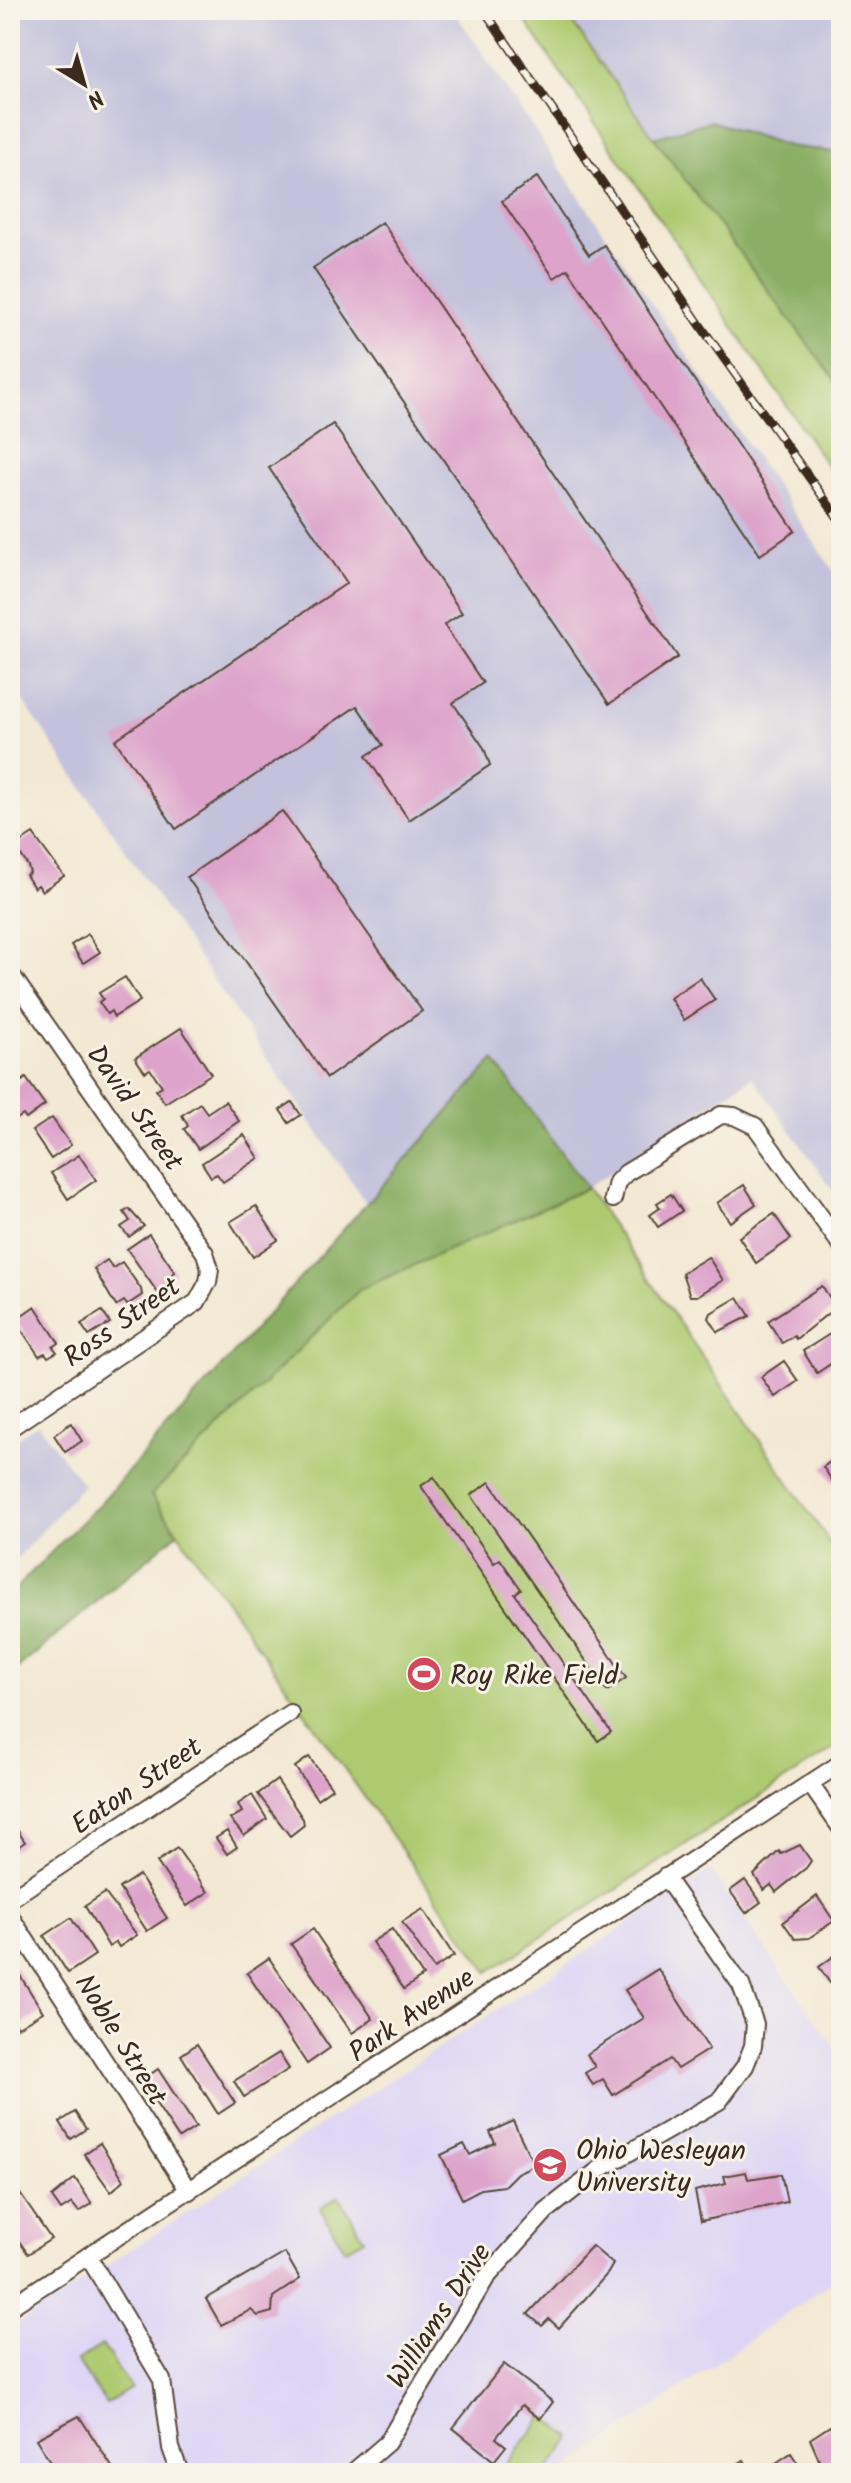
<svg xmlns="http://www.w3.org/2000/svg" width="851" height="2483" font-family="Kalam,sans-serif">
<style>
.built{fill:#ded5f5}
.industrial{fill:#c3c1db}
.green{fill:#aeca71;stroke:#747a48;stroke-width:2}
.forest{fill:#8aae63;stroke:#626c40;stroke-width:2}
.building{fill:#dda3cb}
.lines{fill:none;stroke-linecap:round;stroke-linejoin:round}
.minor-casing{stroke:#574639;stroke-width:20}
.minor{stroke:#fff;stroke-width:16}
.rail-casing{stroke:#3b2a1e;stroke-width:9}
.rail{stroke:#f7f3e8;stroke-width:6;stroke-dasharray:18;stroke-linecap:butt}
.labels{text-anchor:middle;stroke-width:6;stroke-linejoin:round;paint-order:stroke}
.street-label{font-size:28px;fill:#3b2a1e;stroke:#f7f3e8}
.poi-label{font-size:28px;fill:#3b2a1e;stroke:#f7f3e8;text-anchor:start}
</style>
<rect width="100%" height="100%" fill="#f7f3e8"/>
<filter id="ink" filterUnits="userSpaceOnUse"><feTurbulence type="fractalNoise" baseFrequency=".0125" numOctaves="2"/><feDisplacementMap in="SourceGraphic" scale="16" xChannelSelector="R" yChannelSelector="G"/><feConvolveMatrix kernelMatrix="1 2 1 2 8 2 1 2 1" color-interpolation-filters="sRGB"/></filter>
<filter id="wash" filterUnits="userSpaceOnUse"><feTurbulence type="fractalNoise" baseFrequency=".006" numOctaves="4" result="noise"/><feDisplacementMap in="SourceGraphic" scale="32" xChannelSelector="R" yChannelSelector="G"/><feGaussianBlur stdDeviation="1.8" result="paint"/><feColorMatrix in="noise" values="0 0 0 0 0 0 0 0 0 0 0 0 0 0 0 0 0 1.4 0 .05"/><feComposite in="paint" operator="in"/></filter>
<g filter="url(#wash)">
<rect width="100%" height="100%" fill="#f3e8d3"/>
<path class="built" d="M710,1870L841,2056V2275L561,2473H10V2329Z"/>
<g class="industrial">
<path d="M10,10H453L841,582V1202L753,1077L587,1188L494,1060L366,1203L10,682Z"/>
<path d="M561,10H841V153L788,146L711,121L654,138Z"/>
<path d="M38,1424L83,1485L10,1566V1443Z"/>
</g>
<g class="green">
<path d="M518,10H561L567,15L654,138L841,388V486Z"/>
<path d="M587,1188L841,1559V1744L488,1972L151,1495L360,1289Z"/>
<path d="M339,2196L364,2239L345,2250L320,2208Z"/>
<path d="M102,2345L131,2388L106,2404L77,2361Z"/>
<path d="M544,2416L572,2438L545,2473H516L506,2465Z"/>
</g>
<g class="forest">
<path d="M710,121L788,146L841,153V388L654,138Z"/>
<path d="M494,1060L587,1188L360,1289L151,1495L178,1533L10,1675V1594L102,1501Z"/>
</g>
<g id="blocks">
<g class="building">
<path d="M537,177L589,255L604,245L795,531L760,555L568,269L554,278L502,201Z"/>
<path d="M382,222L678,657L609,704L313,268Z"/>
<path d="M333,424L462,613L444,625L483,683L453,703L484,748L490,765L409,820L366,756L383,745L357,706L176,829L115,740L347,583L269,468Z"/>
<path d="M282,811L422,1011L327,1078L187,877Z"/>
<path d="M33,834L64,876L42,891L38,885L34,888L26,875L30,873L28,866L15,846Z"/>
<path d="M88,934L100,952L83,963L71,945Z"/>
<path d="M125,977L140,1001L114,1017L111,1011L107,1014L99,1002L103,999L99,993Z"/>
<path d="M700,978L715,1000L684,1020L670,998Z"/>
<path d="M181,1028L211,1074L165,1103L156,1090L162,1086L150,1069L145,1072L135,1058Z"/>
<path d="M26,1078L45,1105L26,1119L23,1115L12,1122L10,1090Z"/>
<path d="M225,1101L239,1121L198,1149L184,1129L188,1126L182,1115L200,1103L207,1113Z"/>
<path d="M292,1102L301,1115L289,1123L280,1110Z"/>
<path d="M52,1118L71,1145L51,1159L32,1131Z"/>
<path d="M244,1135L259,1158L223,1182L217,1174L211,1177L202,1163Z"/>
<path d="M79,1155L96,1180L68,1199L51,1173Z"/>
<path d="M744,1185L756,1204L730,1222L717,1203Z"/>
<path d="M671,1194L682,1211L658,1227L650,1215L660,1208L657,1203Z"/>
<path d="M256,1206L278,1240L253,1257L230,1222Z"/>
<path d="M129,1209L144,1226L129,1237L121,1227L130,1221L124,1212Z"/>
<path d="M774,1214L791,1239L756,1263L739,1237Z"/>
<path d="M149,1234L175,1272L167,1278L171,1283L158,1293L127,1249Z"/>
<path d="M708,1257L723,1280L697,1296H690L682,1273Z"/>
<path d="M107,1260L113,1268L122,1262L141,1289L142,1295L127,1305L124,1301L116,1306L94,1269Z"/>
<path d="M822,1286L836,1307L796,1339L794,1336L782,1343L768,1321Z"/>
<path d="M738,1297L750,1316L718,1332L709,1318L711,1313Z"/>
<path d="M35,1306L59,1343L53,1347L57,1352L48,1357L45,1353L39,1356L15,1320Z"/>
<path d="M102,1311L110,1323L89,1336L81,1324Z"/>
<path d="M841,1327V1357L817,1373L803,1351Z"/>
<path d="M784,1361L798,1381L775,1397L761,1377Z"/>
<path d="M71,1423L82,1441L65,1452L54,1435Z"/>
<path d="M841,1454V1477L833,1482L823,1467Z"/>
<path d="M434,1477L494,1563L500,1559L521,1589L515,1594L611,1732L598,1741L421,1486Z"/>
<path d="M490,1482L626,1678L607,1691L471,1495Z"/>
<path d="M309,1757L332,1788L317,1799L295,1767Z"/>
<path d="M277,1780L303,1819L304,1825L290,1836L258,1794Z"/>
<path d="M252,1795L267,1819L244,1836L230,1819L242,1812L238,1804Z"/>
<path d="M10,1819L25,1842L10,1852Z"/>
<path d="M227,1831L237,1847L227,1854L216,1838Z"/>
<path d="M800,1845L811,1861L806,1868L776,1892L771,1885L764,1890L754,1875L779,1851L781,1854Z"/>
<path d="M177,1848L208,1892L187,1906L157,1862Z"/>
<path d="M139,1875L167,1918L147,1931L119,1888Z"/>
<path d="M745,1880L761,1902L746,1913L730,1891Z"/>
<path d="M105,1893L137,1935L119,1947L116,1942L109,1947L85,1906Z"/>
<path d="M817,1896L834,1921L809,1938L795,1939L783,1922Z"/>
<path d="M423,1909L454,1956L434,1969L402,1922Z"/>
<path d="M71,1918L95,1955L68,1973L44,1936Z"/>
<path d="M313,1929L373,2019L352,2033L291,1944Z"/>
<path d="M392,1929L423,1976L404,1989L372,1942Z"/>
<path d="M841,1951V1975L830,1983L819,1967Z"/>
<path d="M269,1958L330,2048L307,2064L247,1973Z"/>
<path d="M14,1966L43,2012L18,2027L10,2016L15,2012L10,2005V1969Z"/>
<path d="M658,1969L709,2049L677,2069L670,2059L613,2095L603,2079L593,2085L585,2073L595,2067L587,2054L644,2018L625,1990Z"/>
<path d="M197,2044L235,2103L218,2114L181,2055Z"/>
<path d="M279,2053L289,2069L244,2097L234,2081Z"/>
<path d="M158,2069L196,2127L179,2138L141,2081Z"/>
<path d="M75,2112L86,2129L71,2139L60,2122Z"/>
<path d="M513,2121L534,2165L517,2173L504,2186L481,2189L462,2199L441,2155L464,2144L470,2155L482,2149L495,2143L490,2132Z"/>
<path d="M100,2143L124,2180L111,2192L84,2154Z"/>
<path d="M746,2172L748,2179L781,2174L787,2202L701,2221L695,2191L726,2183L724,2176Z"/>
<path d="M75,2178L92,2204L79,2212L72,2203L61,2210L52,2197Z"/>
<path d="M10,2179L51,2239L28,2254L10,2228Z"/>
<path d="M592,2246L613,2264L608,2273L559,2328L549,2319L542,2326L528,2314Z"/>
<path d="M285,2253L300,2279L273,2297L272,2312L258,2316L251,2310L221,2325L206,2299Z"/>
<path d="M504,2364L553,2402L540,2419L522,2405L496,2438L506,2446L494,2461L453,2428Z"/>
<path d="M79,2416L116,2473H36L51,2463L36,2439Z"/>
<path d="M830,2426L837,2437L841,2435V2473H825L810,2439Z"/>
<path d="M791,2453L804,2473H770L767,2469Z"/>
<path d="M744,2460L752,2473H730L728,2471Z"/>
</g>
</g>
</g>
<g filter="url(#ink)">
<use href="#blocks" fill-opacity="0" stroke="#574639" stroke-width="2"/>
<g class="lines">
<g class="minor-casing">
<g id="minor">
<path d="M10,973L205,1253L210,1269L208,1282L197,1302L10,1428"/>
<path d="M613,1199L617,1182L626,1173L721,1115L734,1116L755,1126L841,1245"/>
<path d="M810,1784L841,1828"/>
<path d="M10,1899L290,1713"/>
<path d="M10,1916L189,2191"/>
<path d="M88,2256L162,2380L171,2448L180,2473"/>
<path d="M10,2307L841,1763"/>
<path d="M352,2473L387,2443L486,2278L546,2211L600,2169L719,2101L745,2066L753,2046L755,2024L741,1985L665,1877"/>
</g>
</g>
<use href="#minor" class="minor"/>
<g class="rail-casing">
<path id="rail" d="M484,10L705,332L841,522"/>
</g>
<use href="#rail" class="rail"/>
</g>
</g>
<defs>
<g id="stadium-disc" transform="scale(1.8)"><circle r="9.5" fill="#d1495b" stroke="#f7f3e8"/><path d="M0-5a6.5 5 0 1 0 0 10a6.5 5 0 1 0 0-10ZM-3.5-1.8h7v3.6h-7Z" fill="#fff"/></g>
<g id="university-disc" transform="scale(1.8)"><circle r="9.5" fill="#d1495b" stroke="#f7f3e8"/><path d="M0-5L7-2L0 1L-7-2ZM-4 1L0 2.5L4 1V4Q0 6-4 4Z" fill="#fff"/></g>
</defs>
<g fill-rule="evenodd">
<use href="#stadium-disc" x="424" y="1674"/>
<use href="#university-disc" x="550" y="2165"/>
</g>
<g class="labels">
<g class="street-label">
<text transform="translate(136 1107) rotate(55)" y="10">David Street</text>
<text transform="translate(121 1321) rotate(-35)" y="10">Ross Street</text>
<text transform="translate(136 1785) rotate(-34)" y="10">Eaton Street</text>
<text transform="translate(411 2014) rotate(-34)" y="10">Park Avenue</text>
<text transform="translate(122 2039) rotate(58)" y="10">Noble Street</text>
<text transform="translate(438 2315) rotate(-57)" y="10">Williams Drive</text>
</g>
<g class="poi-label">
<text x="450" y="1684">Roy Rike Field</text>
<text x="576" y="2159">Ohio Wesleyan<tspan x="576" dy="32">University</tspan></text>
</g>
</g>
<rect width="851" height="2483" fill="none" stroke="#f7f3e8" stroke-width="40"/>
<g transform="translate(84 84) rotate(143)" stroke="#f7f3e8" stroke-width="6" paint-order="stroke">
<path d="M0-6L14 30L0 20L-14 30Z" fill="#3b2a1e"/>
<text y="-12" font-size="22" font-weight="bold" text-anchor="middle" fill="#3b2a1e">N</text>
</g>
</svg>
